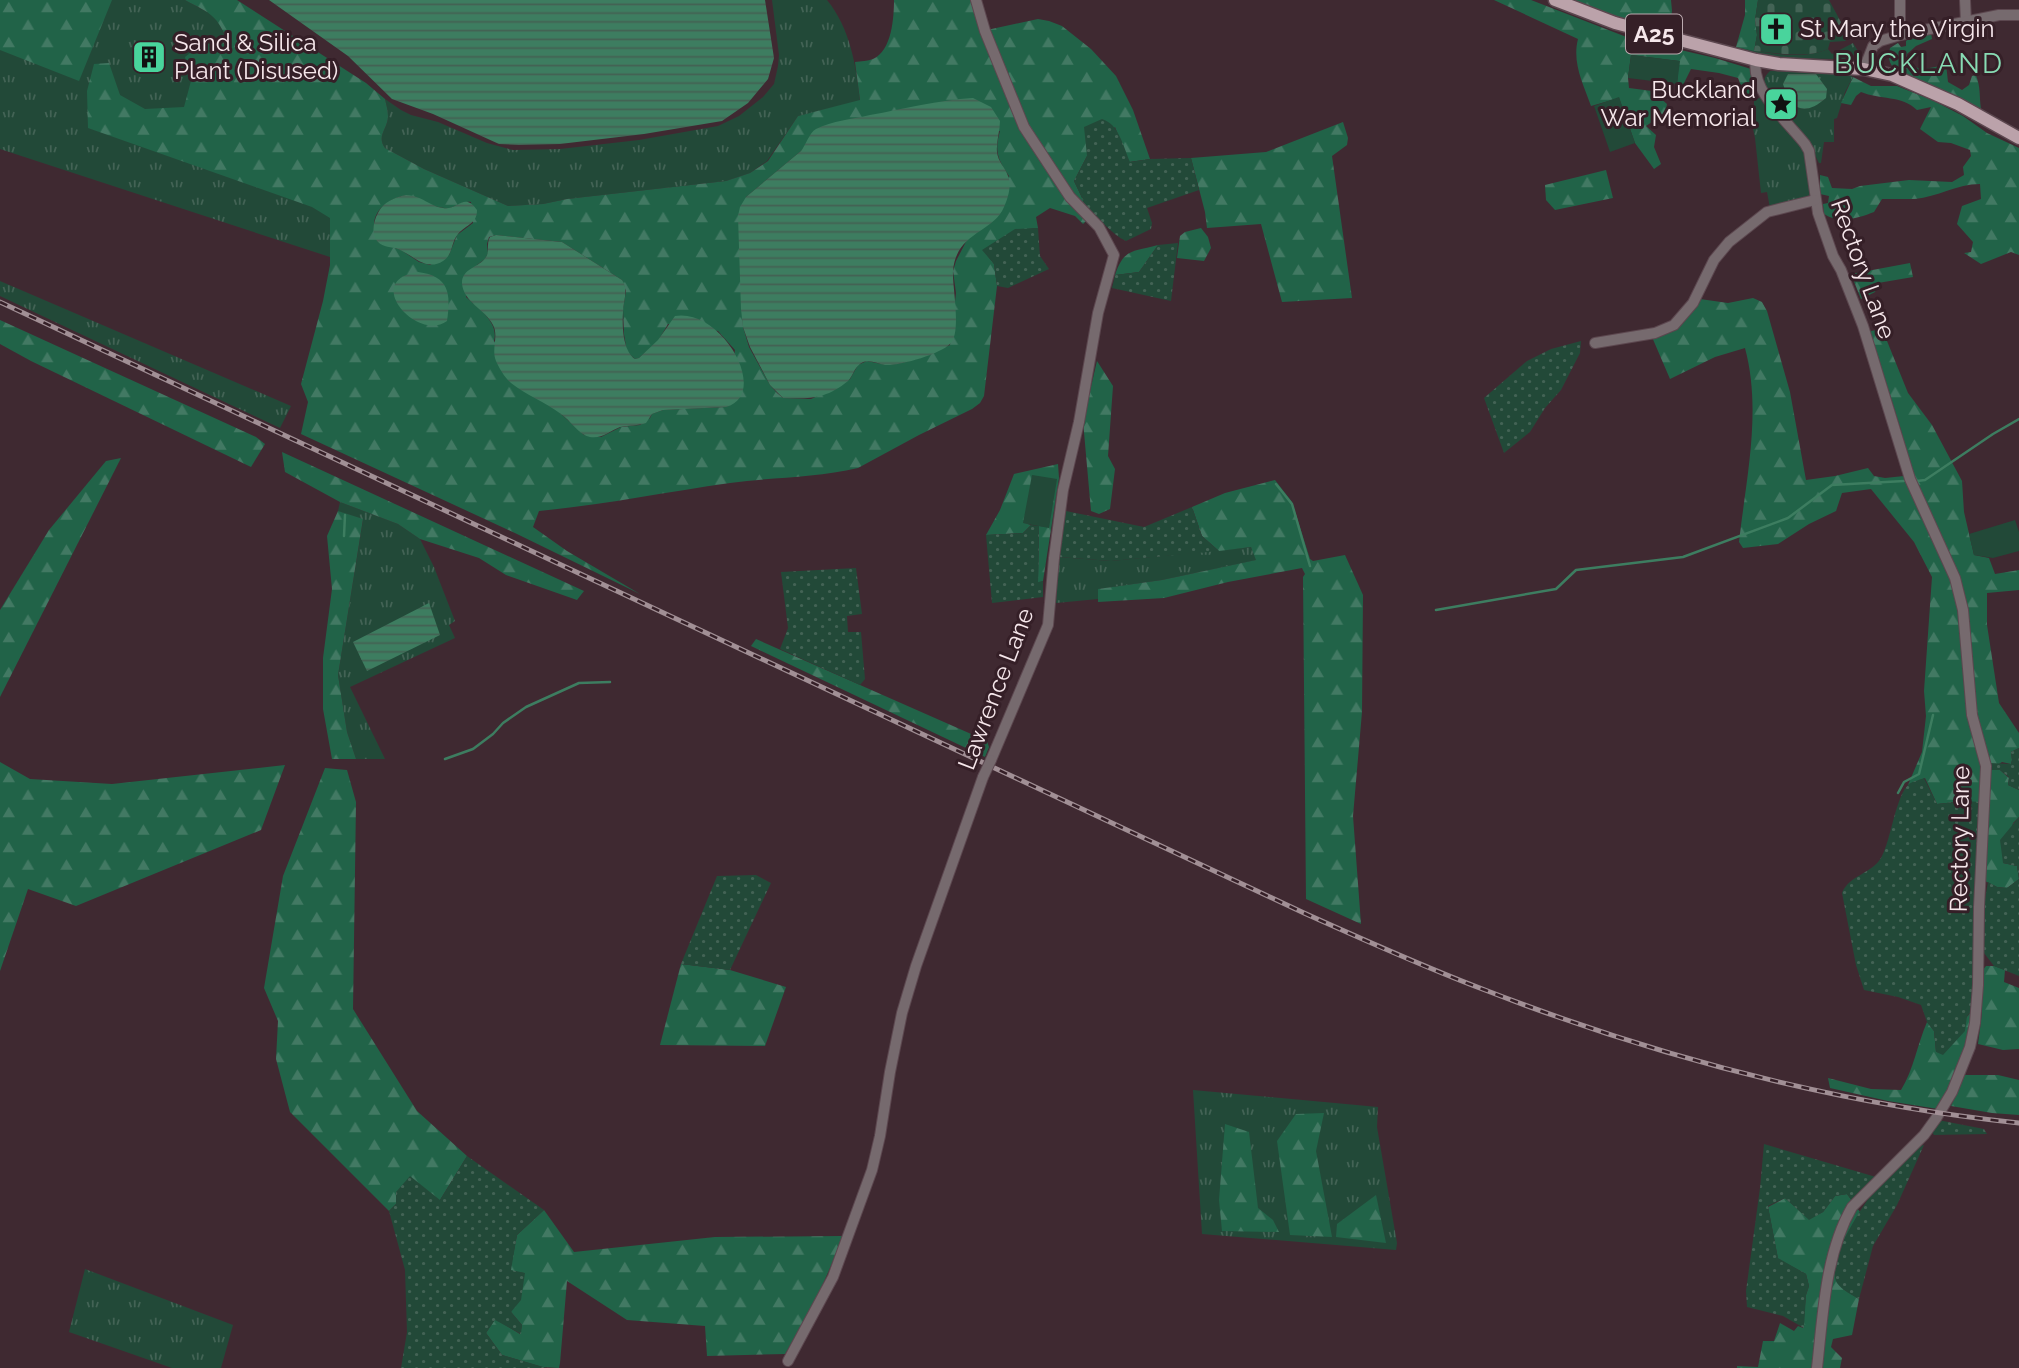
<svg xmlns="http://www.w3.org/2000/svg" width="2019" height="1368" font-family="Raleway,sans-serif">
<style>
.grass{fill:url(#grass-tufts)}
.forest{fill:url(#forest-firs);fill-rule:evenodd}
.cemetery{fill:url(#cemetery-stones)}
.garden{fill:url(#garden-dots)}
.pitch{fill:#224938}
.water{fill:url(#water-rules)}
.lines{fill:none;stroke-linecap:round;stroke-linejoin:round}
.stream{stroke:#3d7d60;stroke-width:2.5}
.minor-casing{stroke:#5c474f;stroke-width:12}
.major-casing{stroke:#5c474f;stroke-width:15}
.minor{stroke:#766a6e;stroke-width:10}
.major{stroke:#bba2aa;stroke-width:12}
.rail-casing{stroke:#a18f95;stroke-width:5}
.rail{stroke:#351f27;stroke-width:2.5;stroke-dasharray:8;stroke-linecap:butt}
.minor-bridge-casing{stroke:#5c474f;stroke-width:12;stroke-linecap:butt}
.minor-bridge{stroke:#766a6e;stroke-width:10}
.labels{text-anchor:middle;stroke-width:6;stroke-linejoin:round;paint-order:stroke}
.shield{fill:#351f27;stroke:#bcabb0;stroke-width:2}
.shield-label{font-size:23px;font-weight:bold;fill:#f6e7eb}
.poi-label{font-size:24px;fill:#f6e7eb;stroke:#351f27;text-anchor:start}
.street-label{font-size:24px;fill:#f6e7eb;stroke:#351f27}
.quarter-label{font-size:28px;letter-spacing:2px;fill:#88dcb4;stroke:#351f27}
</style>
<defs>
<pattern id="grass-tufts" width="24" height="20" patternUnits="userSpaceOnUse" patternTransform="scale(1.75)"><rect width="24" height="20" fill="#224938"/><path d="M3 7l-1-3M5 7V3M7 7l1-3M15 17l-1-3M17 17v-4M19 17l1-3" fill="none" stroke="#436355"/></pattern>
<pattern id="forest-firs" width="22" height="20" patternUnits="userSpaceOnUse" patternTransform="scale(1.75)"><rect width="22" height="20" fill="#216348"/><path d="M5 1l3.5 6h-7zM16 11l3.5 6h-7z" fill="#427963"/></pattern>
<pattern id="cemetery-stones" width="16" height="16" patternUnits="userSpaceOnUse" patternTransform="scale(1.75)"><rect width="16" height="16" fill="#224938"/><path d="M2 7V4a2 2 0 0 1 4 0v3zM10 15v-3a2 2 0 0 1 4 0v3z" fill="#436355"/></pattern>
<pattern id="garden-dots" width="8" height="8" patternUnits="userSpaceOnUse" patternTransform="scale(1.75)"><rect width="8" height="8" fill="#224938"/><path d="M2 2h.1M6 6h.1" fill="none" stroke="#436355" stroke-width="1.8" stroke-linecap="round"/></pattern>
<pattern id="water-rules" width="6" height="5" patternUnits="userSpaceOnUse" patternTransform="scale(1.75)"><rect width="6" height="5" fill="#3d7d60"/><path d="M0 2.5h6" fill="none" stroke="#446153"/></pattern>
</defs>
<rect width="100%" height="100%" fill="#3f2931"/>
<g class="grass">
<path d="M0,0H185L211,14L219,22L235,62L330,196V257L0,149Z"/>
<path d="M772,0H827C850,28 856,65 860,101L798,116L767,161L750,173L726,181L567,199L543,204L508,206L424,169L385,148C376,136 388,129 388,116C388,110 386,104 385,99L401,110L411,115L438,122L487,143L513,150L560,149L639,140L718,126L739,116L763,97L774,84L778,66L779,55Z"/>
<path d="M1853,43L1858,51C1852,58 1847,59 1838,59L1778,58L1737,50L1736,47C1764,52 1801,61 1828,49L1832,54Z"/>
<path d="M1770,71L1847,73L1853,77L1845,92L1837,118L1834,119V142H1824L1821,163H1819C1811,146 1801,131 1788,117C1780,107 1769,98 1765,86C1763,79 1765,76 1770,71Z"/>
<path d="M1761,97L1806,152L1811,192L1808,197L1770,208L1767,192L1761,193L1755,138L1751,120L1754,117V101Z"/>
<path d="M0,281L291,406L280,428L0,296Z"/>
<path d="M340,502L398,524L420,539L434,567L455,621L449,625L455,638L350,687L385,759H356L347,732L338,675L363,520L338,511Z"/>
<path d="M1251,547L1257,560L1162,580L1099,589L1098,599L1056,603L1059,557L1111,561Z"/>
<path d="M1193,1090L1378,1107L1377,1127L1397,1243L1396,1250L1202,1234Z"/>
<path d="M85,1269L233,1325L221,1368H172L69,1332Z"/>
</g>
<g class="forest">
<path d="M0,0H112L79,81L0,50Z"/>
<path d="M185,0H237L366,83L385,99C386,104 388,110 388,116C388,129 376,136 385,148L424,169L508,206L543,204L567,199L726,181L750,173L768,161L798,116L860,100L855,62C861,61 868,61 873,59C892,51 894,17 894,0H974L987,30L1038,19L1049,21L1062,26L1091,49L1116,76L1133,110L1150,159L1129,162L1115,127L1087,156L1074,181L1083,200L1088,219L1083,224L1075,216L1050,208L1036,217L1038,228L1015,230L983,250L994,264L997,286L984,396L980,403L972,409L919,435L858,468C816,478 773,477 730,483C666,492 603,505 539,511L533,527L567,551L640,594L517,534L301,434L308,402L301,384L323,301L330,265V218L312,207L88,128L87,91L94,64L109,63L120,95L145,109L184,107L191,81L185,57L202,44H229C216,14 213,15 185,0ZM1000,131C994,151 998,160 1009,176L976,232L968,238L956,261L953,271L956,293L950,345L920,358L897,364L886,365L867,361L858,365L850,379L840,386L811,399L783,398L777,393L770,385L749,347L743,327L741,286L746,197L801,151L807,144ZM406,195C417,199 439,210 450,208C458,206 461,201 471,202L473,223L457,235L449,255L430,265L419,262L401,250L378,242C376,237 373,230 374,225C374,208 392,198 406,195ZM496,235L562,242L622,280L626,291L623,309L624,334L627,352L635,359L639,358L658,341L668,324L718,331L735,350L726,407L663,410L652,414L650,418L640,425L621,427L601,437L584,435L560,413L494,341C499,322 479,309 466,297L477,265L485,259L488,253L487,244L489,237Z"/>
<path d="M1494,0H1531L1629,38L1715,58L1751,69L1757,91L1753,95L1745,96L1738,78L1719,73L1691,69L1683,85L1677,84L1679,61L1631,55L1628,78L1629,88L1652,91L1667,104L1665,113L1646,126L1656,135L1654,147L1661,164L1654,169L1635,143L1619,98L1591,106C1583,83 1572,63 1578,39Z"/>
<path d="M1574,0H1671L1672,11L1669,32L1623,19Z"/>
<path d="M1745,0H1758L1755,20L1757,35L1754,51L1736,47L1745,15Z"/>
<path d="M1931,33L1932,39L1916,46L1907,54V63C1919,72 1933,68 1946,64L1948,82L1962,90L1969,85L1972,76L1976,75C1981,89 1979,95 1981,109L1980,110L1900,73C1890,66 1887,60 1890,48L1898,43L1901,47L1906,46V41L1910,38Z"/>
<path d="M1853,77L1871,86H1897L1934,101L1963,116L1987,133L2019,148V255L2011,252L1981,264L1964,253L1971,252L1973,242L1957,224L1962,206L1981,199L1980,184C1957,184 1937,197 1915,199C1904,199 1893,199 1882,199L1874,212C1859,218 1839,224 1824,214L1823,204L1828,203L1829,196L1820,194V175L1828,177L1832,188L1852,189L1860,186L1909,180L1952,182L1964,175L1963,167L1971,156L1970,150L1951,143L1938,142L1920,129L1931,107L1917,110C1902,95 1880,100 1861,92L1856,96L1851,105L1841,103Z"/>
<path d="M1343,122L1348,138L1347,145L1332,156L1352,298L1282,302L1261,224L1207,228L1205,212L1191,158L1266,152Z"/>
<path d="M1606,170L1613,198L1555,210L1546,200L1545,185Z"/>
<path d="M1201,228L1208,237L1211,248L1204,261L1177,258L1180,236L1185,232Z"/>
<path d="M1158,245L1139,272L1115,275C1124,248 1133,252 1158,245Z"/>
<path d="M1910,263L1913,277L1878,283L1875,292L1861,299L1851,274Z"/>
<path d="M1753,298L1762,302L1767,311L1790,392L1806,480L1835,476L1868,468L1874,476L1885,478L1904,476L1928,526L1964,595L1958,572L1912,474L1901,430L1870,331L1878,330L1887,341L1908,393L1932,425L1962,481L1964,512L1974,555L1989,558L1995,574L2019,570V590L1987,593V625L1999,703L2019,733V748L2011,752L2012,760L2011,764L2002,762L1990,770H2000L2009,778L2008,785L2019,790V817L2013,823L2003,863L2017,866L2019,879L2007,888L1997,887L1985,881L1965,801L1937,804L1925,778L1908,785L1922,752L1926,716L1924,691L1932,577L1914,542L1871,489L1842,493L1836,511L1809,524L1778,544L1743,548L1739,542C1746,479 1762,411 1745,348L1715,357L1670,379L1652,337L1678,327L1700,299L1728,303Z"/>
<path d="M0,320L256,437L265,444L251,467L31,361L0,344Z"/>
<path d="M1097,361L1113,386L1108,456L1115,469L1110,509L1099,514L1091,511L1083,421Z"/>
<path d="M282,452L584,591L577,600L506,575L479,558L420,539L398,524L340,502L285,472Z"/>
<path d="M121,458L0,697V610L49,530L106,461Z"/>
<path d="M1058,464L1059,478L1043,581L1038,583L1039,526L1049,527L1024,523L1031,525L1023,533L986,535L1000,510L1014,474Z"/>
<path d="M1275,480L1292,502L1310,559L1313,561L1345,555L1363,595L1362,712L1353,816L1361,924L1306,899L1303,577L1305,574L1302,568L1228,582L1164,598L1098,602V589L1162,580L1256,560L1251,547L1219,551L1202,536L1192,507L1225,493Z"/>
<path d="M338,511L363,519L338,675L347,732L356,759H332L323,709V658L332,589L327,536Z"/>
<path d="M756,639L987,741L989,747L985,757L751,646Z"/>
<path d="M0,762L30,779L112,784L285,765L261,830L76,906L28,889L0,971Z"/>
<path d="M325,768L347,770L356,802L353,1009L417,1111L467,1156L440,1200L396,1204L389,1211L290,1112L276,1059L278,1021L264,988L283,876Z"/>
<path d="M681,964L730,970L786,987L765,1046L660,1045Z"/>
<path d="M1986,966H1994L2005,970L2004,982L2019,988V1049L2003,1050L1978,1044L1982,1013V971Z"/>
<path d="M1973,1010L1964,1057L1938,1109L1888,1101L1830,1088L1828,1078L1871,1089L1901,1090C1914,1069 1917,1045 1927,1022L1934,1031L1936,1052Z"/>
<path d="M1964,1075H1998L2019,1080V1115L1992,1113L1951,1106Z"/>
<path d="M1324,1113L1316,1151L1332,1237L1290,1235L1277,1141L1296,1114Z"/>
<path d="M1225,1124L1249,1132L1258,1208L1273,1220L1279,1232L1222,1231L1219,1200Z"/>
<path d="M1847,1194L1860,1212L1840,1247L1843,1289L1859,1299L1852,1335L1833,1339L1831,1347L1842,1358L1840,1368H1737V1366L1758,1367L1763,1341H1774L1780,1323L1794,1331L1798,1326L1803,1328L1806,1295L1809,1286L1806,1274L1778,1259L1768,1207L1785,1198L1809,1219L1823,1212L1835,1196Z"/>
<path d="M1376,1195L1386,1243L1336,1237L1337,1224Z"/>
<path d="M544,1210L574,1252L715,1237L842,1236C828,1279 807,1316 785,1354L707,1356L705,1326L627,1320L567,1281L560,1363L559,1368L542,1367L502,1355L486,1333L495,1319L520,1334L522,1325L511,1312L524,1273L510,1271L517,1235Z"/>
</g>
<path class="cemetery" d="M1758,0H1829L1849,37L1845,41L1830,42L1828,49C1805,59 1777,53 1754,51L1757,35L1755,20Z"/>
<g class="garden">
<path d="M1102,119C1119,124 1123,146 1130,162L1150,159L1191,158L1199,190L1147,208L1152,223L1151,229L1126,241C1110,234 1102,218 1086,211L1083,200L1074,181L1087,156L1084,127Z"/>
<path d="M1038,228L1040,256L1049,269L1008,288L997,286L994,264L982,250L1015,229Z"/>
<path d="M1178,243L1171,301L1112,288L1115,275L1139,272L1158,245Z"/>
<path d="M1581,341L1580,353L1561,390L1545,408L1530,432L1504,453L1484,398L1527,361L1551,349Z"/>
<path d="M1192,507L1202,536L1219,551L1111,561L1059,557L1066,511L1144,527Z"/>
<path d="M1031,525L1039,526L1038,582L1043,581V597L992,603L986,535L1023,533Z"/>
<path d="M856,568L862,614L847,616L848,632H861L865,679L860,685L780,649L788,628L781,572Z"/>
<path d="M2019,748V790L2008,785L2009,777L2000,770H1990V763L2011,764L2012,760L2011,752Z"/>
<path d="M1924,778L1937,804L1965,801L1981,802L1973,1010L1967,1016L1965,1031L1943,1055L1936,1052L1934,1031L1927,1022L1921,1005L1898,997L1864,990L1856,965L1842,893C1849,875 1874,873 1882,856C1891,839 1896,795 1909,784C1913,781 1920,780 1924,778Z"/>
<path d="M2019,817V976L1994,966L1984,953L1985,899L1988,882L1997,887L2007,888L2019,879L2017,866L2003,863L2000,840Z"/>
<path d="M756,875L771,883L730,970L681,964L717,876Z"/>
<path d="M1938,1120L1984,1129L1987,1134L1934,1135L1931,1130Z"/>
<path d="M1764,1144L1876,1177L1852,1201L1847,1194L1835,1196L1823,1212L1809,1220L1785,1198L1768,1206L1778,1258L1806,1274L1809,1286L1806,1295L1804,1328L1783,1316L1747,1307L1746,1291L1760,1188Z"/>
<path d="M1924,1145L1897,1205L1873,1246L1859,1299C1852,1295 1842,1290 1837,1283C1820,1256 1897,1149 1924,1145Z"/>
<path d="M467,1156L544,1210L517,1235L511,1270L525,1273L521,1300L511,1312L522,1325L521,1334L495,1320L486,1333L502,1355L547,1368H401L407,1332L405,1270L389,1211L396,1204V1192L410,1176L440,1200Z"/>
</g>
<g class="pitch">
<path d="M1631,55L1680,61L1677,84L1628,78Z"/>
<path d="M1619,97L1635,143L1610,152L1594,106Z"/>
<path d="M1032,475L1057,479L1049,528L1023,523Z"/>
<path d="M2015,520L2019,532V551L1993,558L1974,555L1969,534Z"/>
</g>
<g class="water">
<path d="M269,0H765L774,58L768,79L748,103L722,121L644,134L560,144L519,145L499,144L433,114L392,99L348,56Z"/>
<path d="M1788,74H1816L1827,89L1826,98C1804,117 1791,110 1783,84Z"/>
<path d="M973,98L991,107L1000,121C1000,131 996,142 997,152C998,162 1005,167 1008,176C1012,185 1008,198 1004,207C993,233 956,232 953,271C952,286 962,333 950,344C940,354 900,366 885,365C877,364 868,358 860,364C854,368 853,376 848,381C826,399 810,399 783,398L770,385L750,347L743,327L741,309L738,216L740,207L746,197L801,151C806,145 809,133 816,129C832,121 853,119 870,115C904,109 938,100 973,98Z"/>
<path d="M406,195C423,196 429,206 443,208C458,211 464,191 477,210C477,224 467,224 458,234C451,242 453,255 443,261C426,272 413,255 398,249C392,247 383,247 378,242C369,233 375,215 382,207C388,200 397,197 406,195Z"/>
<path d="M496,235L562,242L622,280C629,290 623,301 623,312C622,327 623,351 635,359L639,358L658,340L675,316C722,308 771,394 726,407L663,410L652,414L646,423C638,426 629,425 620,427C610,431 602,439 590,437C579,435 570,420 561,414C545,402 526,395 511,383C505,378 499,368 496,361C491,349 499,336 493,325C485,309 463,302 462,283C462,268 479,268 486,257C490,251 486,244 490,237Z"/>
<path d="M418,272C449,276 451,293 447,321C418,343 361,280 418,272Z"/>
<path d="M429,603L440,635L367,671L353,642Z"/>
</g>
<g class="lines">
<g class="stream">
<path d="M1917,481L1925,480L1993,434L2019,419"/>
<path d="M1276,484L1292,504L1310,566"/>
<path d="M344,536L345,515"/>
<path d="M1436,610L1556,589L1576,570L1683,557L1788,518L1832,485L1904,481"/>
<path d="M445,759L473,749L493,734L503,723L526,707L579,683L610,682"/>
<path d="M1898,793L1904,782L1919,774L1933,715"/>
</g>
<g class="minor-casing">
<g id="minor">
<path d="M976,0L985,31L1024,127L1070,197L1099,227L1114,255L1098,313L1079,422L1063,490L1054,558L1048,625L991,760"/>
<path d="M1900,0V35"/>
<path d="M1965,0L1966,22"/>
<path d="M1756,60C1750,90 1788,122 1805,144L1809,151L1818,213L1833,256L1841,270L1863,326L1910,479L1955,578L1963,610L1972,715L1986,766L1979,907L1978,985L1975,1023L1970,1047L1952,1092L1937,1117L1924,1135L1852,1207C1825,1254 1823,1315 1817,1368"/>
<path d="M1864,69L1873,46L1880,41L1900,35L1999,15H2019"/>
<path d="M1595,343L1655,333L1674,325L1693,303L1714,260L1729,242L1767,212L1815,200"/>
<path d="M788,1361L833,1277L872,1170L880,1136L890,1072L902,1013L916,966L983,777"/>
</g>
</g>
<g class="major-casing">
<path id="major" d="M1555,0L1615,23L1756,60L1779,64L1864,69L1892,75L1958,104L2019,138"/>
</g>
<use href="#minor" class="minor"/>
<use href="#major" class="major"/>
<g class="rail-casing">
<path id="rail" d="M0,302L1304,913C1364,940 1424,967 1485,990C1655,1056 1837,1104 2019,1123"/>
</g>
<use href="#rail" class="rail"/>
<g class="minor-bridge-casing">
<path id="minor-bridge" d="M983,777L991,760"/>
</g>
<use href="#minor-bridge" class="minor-bridge"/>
</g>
<defs>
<g id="church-square" transform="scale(1.75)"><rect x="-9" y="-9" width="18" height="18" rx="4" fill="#49d49c" stroke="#351f27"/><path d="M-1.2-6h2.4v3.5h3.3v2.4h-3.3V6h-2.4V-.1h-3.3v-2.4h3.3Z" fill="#111"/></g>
<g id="building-square" transform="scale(1.75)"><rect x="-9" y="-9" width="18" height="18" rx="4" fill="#49d49c" stroke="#351f27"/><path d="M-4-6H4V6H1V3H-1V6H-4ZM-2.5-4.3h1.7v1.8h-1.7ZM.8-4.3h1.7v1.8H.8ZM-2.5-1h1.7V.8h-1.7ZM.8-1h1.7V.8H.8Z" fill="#111"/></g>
<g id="sight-square" transform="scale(1.75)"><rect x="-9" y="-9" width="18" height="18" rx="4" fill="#49d49c" stroke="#351f27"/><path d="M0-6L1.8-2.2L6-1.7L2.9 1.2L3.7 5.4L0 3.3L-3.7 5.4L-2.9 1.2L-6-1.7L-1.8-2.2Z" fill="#111"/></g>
</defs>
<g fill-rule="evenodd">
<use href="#church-square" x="1776" y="29"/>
<use href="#building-square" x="149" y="57"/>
<use href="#sight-square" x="1781" y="104"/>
</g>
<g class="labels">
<rect class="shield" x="1626" y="14.5" width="56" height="39" rx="5"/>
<g class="shield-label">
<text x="1654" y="42">A25</text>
</g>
<g class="poi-label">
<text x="1800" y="37">St Mary the Virgin</text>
<text x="174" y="51">Sand &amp; Silica<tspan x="174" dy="28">Plant (Disused)</tspan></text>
<text x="1756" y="98" text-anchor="end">Buckland<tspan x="1756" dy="28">War Memorial</tspan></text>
</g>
<g class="street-label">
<text transform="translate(1863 269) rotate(70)" y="8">Rectory Lane</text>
<text transform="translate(996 689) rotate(-69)" y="8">Lawrence Lane</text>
<text transform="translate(1960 839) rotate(-89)" y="8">Rectory Lane</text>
</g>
<g class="quarter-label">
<text x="1919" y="73">BUCKLAND</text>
</g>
</g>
</svg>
